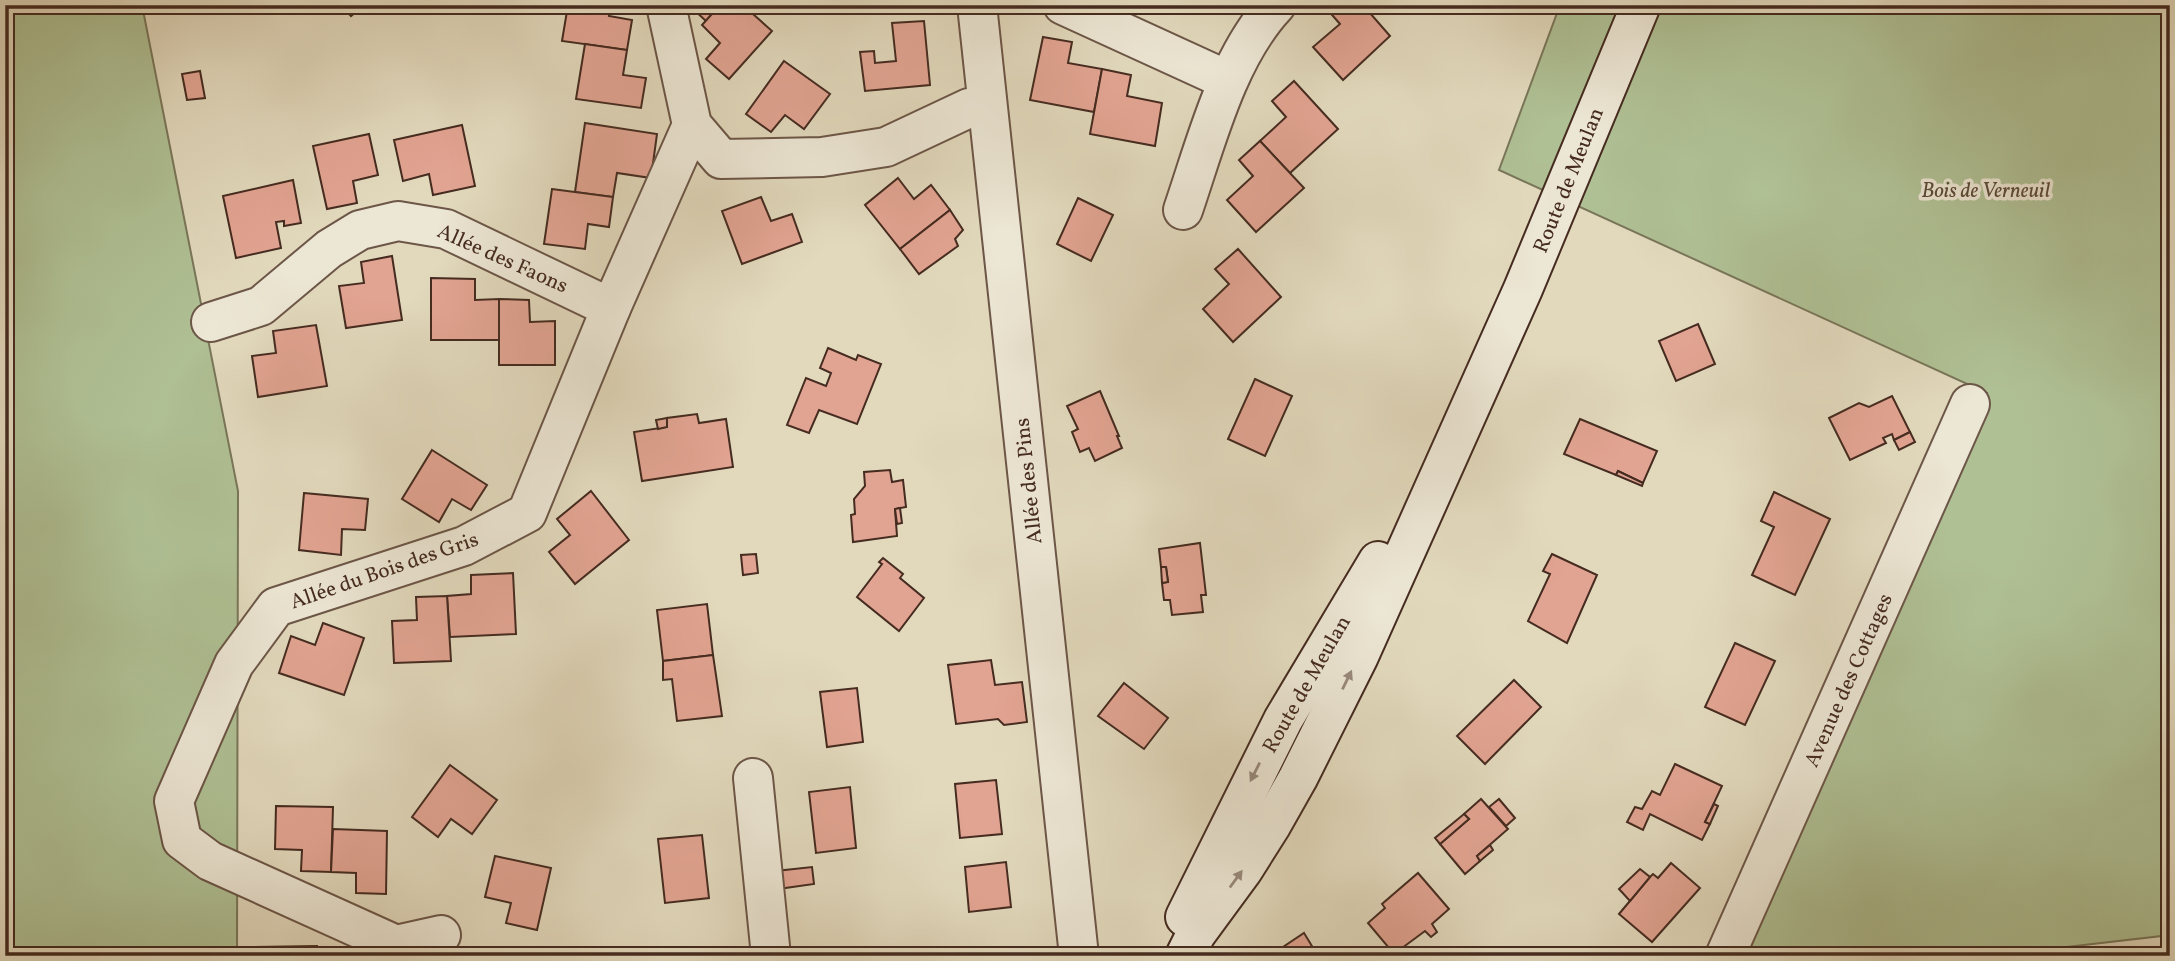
<svg xmlns="http://www.w3.org/2000/svg" width="2175" height="961" font-family="Vollkorn,serif">
<style>
.green{fill:#afc094;stroke:#7a765a;stroke-width:2}
.building{fill:#e2a492;stroke:#452b20;stroke-width:2}
.lines{fill:none;stroke-linecap:round;stroke-linejoin:round}
.street-casing{stroke:#6c5647;stroke-width:42}
.secondary-casing{stroke:#452b20;stroke-width:42}
.street{stroke:#ece6d4;stroke-width:38}
.secondary{stroke:#ece6d4;stroke-width:38}
.oneway{fill:#98887a}
.labels{text-anchor:middle;stroke-width:7;stroke-linejoin:round;paint-order:stroke}
.street-label{font-size:21px;fill:#452b20;stroke:#ece6d4}
.park-label{font-size:21px;font-style:italic;fill:#5a4937;stroke:#ece6d4}
</style>
<rect width="100%" height="100%" fill="#e2d9bd"/>
<filter id="stains"><feTurbulence type="fractalNoise" baseFrequency=".00286" numOctaves="4"/><feColorMatrix values="0 0 0 0 .2 0 0 0 0 .09 0 0 0 0 .02 0 0 0 .5 -.17"/></filter>
<radialGradient id="worn" r=".72"><stop offset=".6" stop-color="#630" stop-opacity="0"/><stop offset="1" stop-color="#630" stop-opacity=".3"/></radialGradient>
<g class="green">
<path d="M5,5H142L238,491L237,956H5Z"/>
<path d="M1560,5H2170V935L1989,956H1735L1987,393L1499,170Z"/>
</g>
<g class="building">
<path d="M341,5H364L351,16Z"/>
<path d="M568,5H611L609,16L632,20L627,50L562,41Z"/>
<path d="M697,5H720L706,21L693,9Z"/>
<path d="M720,5H743L772,31L729,79L706,59L720,43L702,25Z"/>
<path d="M1329,5H1363L1390,36L1343,80L1313,47L1340,24L1326,8Z"/>
<path d="M924,21L930,85L865,91L860,52L874,51L875,63L896,61L892,23Z"/>
<path d="M1043,37L1072,42L1068,63L1102,69L1094,112L1030,100Z"/>
<path d="M585,44L627,50L623,75L646,78L641,108L576,99Z"/>
<path d="M784,61L830,94L804,129L785,115L771,132L746,114Z"/>
<path d="M1102,69L1131,75L1127,96L1162,103L1155,146L1090,134Z"/>
<path d="M200,71L205,98L187,100L182,74Z"/>
<path d="M1294,81L1338,129L1290,173L1260,141L1286,117L1272,101Z"/>
<path d="M585,123L657,134L651,178L617,173L613,197L575,192Z"/>
<path d="M462,125L475,186L433,195L429,174L403,181L394,140Z"/>
<path d="M369,134L378,175L353,181L357,203L327,209L313,146Z"/>
<path d="M1260,141L1304,188L1256,232L1227,200L1253,176L1239,160Z"/>
<path d="M898,178L914,199L931,185L950,210L900,249L865,205Z"/>
<path d="M293,180L301,223L284,226V221L276,222L281,248L236,258L223,196Z"/>
<path d="M552,189L613,197L609,227L588,224L585,249L544,244Z"/>
<path d="M761,197L771,221L792,214L802,242L742,264L722,211Z"/>
<path d="M1078,198L1113,215L1091,261L1057,244Z"/>
<path d="M950,210L963,230L955,239L958,246L919,274L900,249Z"/>
<path d="M1238,249L1281,297L1233,342L1203,309L1229,284L1215,269Z"/>
<path d="M392,256L402,320L346,328L339,286L364,283L361,262Z"/>
<path d="M431,278L475,279V300L499,299V340H431Z"/>
<path d="M499,299L529,300L530,322L555,321V365H499Z"/>
<path d="M1698,324L1715,364L1676,381L1659,341Z"/>
<path d="M316,325L327,386L258,397L252,356L276,353L273,331Z"/>
<path d="M828,348L856,360L858,355L881,364L857,424L819,410L809,433L787,425L806,378L826,386L831,373L820,368Z"/>
<path d="M1255,379L1292,396L1265,456L1228,439Z"/>
<path d="M1100,391L1119,436H1117L1122,448L1095,461L1089,448L1080,452L1072,432L1078,429L1067,406Z"/>
<path d="M1892,396L1910,432L1894,440L1892,434L1883,438L1886,443L1850,460L1829,418L1859,403L1869,407Z"/>
<path d="M697,414L699,423L726,419L733,467L642,481L634,432L667,427V418Z"/>
<path d="M667,418V427L658,429L656,420Z"/>
<path d="M1580,419L1657,451L1643,483L1618,471L1616,475L1564,454Z"/>
<path d="M1910,432L1915,442L1899,450L1894,440Z"/>
<path d="M432,450L487,485L471,510L452,499L439,522L402,499Z"/>
<path d="M890,470L892,482L903,480L906,507L895,509L897,536L853,542L851,515L855,514L854,499L865,486L864,472Z"/>
<path d="M1618,471L1643,483L1642,486L1616,475Z"/>
<path d="M591,491L629,540L575,584L549,552L570,535L557,519Z"/>
<path d="M1774,492L1830,519L1795,595L1752,575L1774,527L1761,521Z"/>
<path d="M304,493L368,499L365,530L342,529L341,555L299,550Z"/>
<path d="M900,508L902,523L897,524L895,509Z"/>
<path d="M1200,543L1206,595H1201L1203,612L1172,615L1170,600H1164L1162,583L1168,582L1166,567H1161L1159,549Z"/>
<path d="M756,554L758,573L743,575L741,555Z"/>
<path d="M1552,554L1597,575L1567,643L1528,621L1550,574L1543,571Z"/>
<path d="M883,558L903,574L900,578L924,598L899,631L857,597L882,564L879,562Z"/>
<path d="M1161,567H1166L1168,582L1162,583Z"/>
<path d="M513,573L516,634L450,637L447,596L471,594V575Z"/>
<path d="M447,596L451,661L394,663L392,621L417,620L416,597Z"/>
<path d="M707,604L713,655L663,661L657,610Z"/>
<path d="M323,623L364,638L344,695L279,673L291,636L315,645Z"/>
<path d="M1735,643L1775,661L1745,725L1705,707Z"/>
<path d="M713,655L722,716L677,721L672,679L663,680V661Z"/>
<path d="M991,660L995,685L1022,682L1027,722L1004,725L998,719L956,724L948,665Z"/>
<path d="M1514,680L1541,707L1485,764L1457,736Z"/>
<path d="M1124,683L1168,718L1144,749L1098,716Z"/>
<path d="M857,688L863,742L827,747L820,692Z"/>
<path d="M1675,764L1722,786L1705,822L1710,824L1702,840L1650,814L1643,830L1627,822L1635,807L1642,809L1652,791L1660,795Z"/>
<path d="M450,765L497,800L472,834L451,819L438,837L412,817Z"/>
<path d="M996,780L1002,834L960,838L955,784Z"/>
<path d="M850,787L856,848L816,853L809,792Z"/>
<path d="M1481,799L1508,829L1477,856L1480,861L1465,874L1440,844L1469,819L1464,814Z"/>
<path d="M1499,799L1515,818L1506,826L1489,807Z"/>
<path d="M1714,804L1718,806L1710,824L1705,822Z"/>
<path d="M276,806L333,807L331,872L301,871L302,850L275,849Z"/>
<path d="M1464,814L1469,819L1440,844L1435,838Z"/>
<path d="M333,829L387,831L386,894L356,893V873L331,872Z"/>
<path d="M702,835L709,898L665,903L658,839Z"/>
<path d="M1490,845L1493,850L1480,861L1477,856Z"/>
<path d="M495,856L551,868L537,930L506,923L511,903L485,897Z"/>
<path d="M1006,862L1011,907L969,912L965,867Z"/>
<path d="M1671,863L1700,888L1652,942L1619,914L1650,877L1653,874L1658,878Z"/>
<path d="M812,867L814,884L778,889L776,871Z"/>
<path d="M1640,869L1650,877L1630,901L1619,889Z"/>
<path d="M1418,873L1449,909L1432,924L1437,932L1431,937L1425,931L1394,954L1368,923L1385,908L1382,904Z"/>
<path d="M1304,933L1318,956H1276L1274,953Z"/>
<path d="M317,946V956H250L249,947Z"/>
</g>
<g class="lines">
<g class="street-casing">
<g id="street">
<path d="M666,5L692,125L721,159L822,157L886,147L969,108L987,105"/>
<path d="M977,5L1079,956"/>
<path d="M1063,5L1227,80"/>
<path d="M1183,210C1206,143 1227,57 1276,5"/>
<path d="M211,322L261,306L329,249L360,230L398,221L446,229L611,308"/>
<path d="M753,778L771,956"/>
<path d="M441,935L396,945L210,861L182,840L174,801L234,664L276,607L464,546L527,513L611,308L692,125"/>
<path d="M1725,956L1970,404"/>
</g>
</g>
<g class="secondary-casing">
<g id="secondary">
<path d="M1185,917L1283,720L1378,561"/>
<path d="M1185,956L1196,934L1243,870L1272,824L1298,778L1359,656L1523,289L1641,5"/>
</g>
</g>
<use href="#street" class="street"/>
<use href="#secondary" class="secondary"/>
</g>
<defs><path id="oneway-solid" d="M-6-.8H1V-3.2L6.5 0L1 3.2V.8H-6Z" transform="scale(1.75)"/></defs>
<g class="oneway">
<use href="#oneway-solid" transform="translate(1347 680) rotate(-64)"/>
<use href="#oneway-solid" transform="translate(1255 772) rotate(117)"/>
<use href="#oneway-solid" transform="translate(1236 879) rotate(-54)"/>
</g>
<g class="labels">
<g class="street-label">
<text transform="translate(1568 180) rotate(-68)" y="7">Route de Meulan</text>
<text transform="translate(503 258) rotate(24)" y="7">Allée des Faons</text>
<text transform="translate(1028 481) rotate(-96)" y="7">Allée des Pins</text>
<text transform="translate(384 570) rotate(-19)" y="7">Allée du Bois des Gris</text>
<text transform="translate(1848 680) rotate(-66)" y="7">Avenue des Cottages</text>
<text transform="translate(1306 684) rotate(-60)" y="7">Route de Meulan</text>
</g>
<g class="park-label">
<text x="1986" y="197">Bois de Verneuil</text>
</g>
</g>
<rect width="2175" height="961" fill="none" stroke="#e2d9bd" stroke-width="28"/>
<rect x="7" y="7" width="2161" height="947" fill="none" stroke="#452b20" stroke-width="3.5"/>
<rect x="14" y="14" width="2147" height="933" fill="none" stroke="#452b20" stroke-width="2"/>
<rect width="100%" height="100%" filter="url(#stains)"/>
<rect width="100%" height="100%" fill="url(#worn)"/>
</svg>
